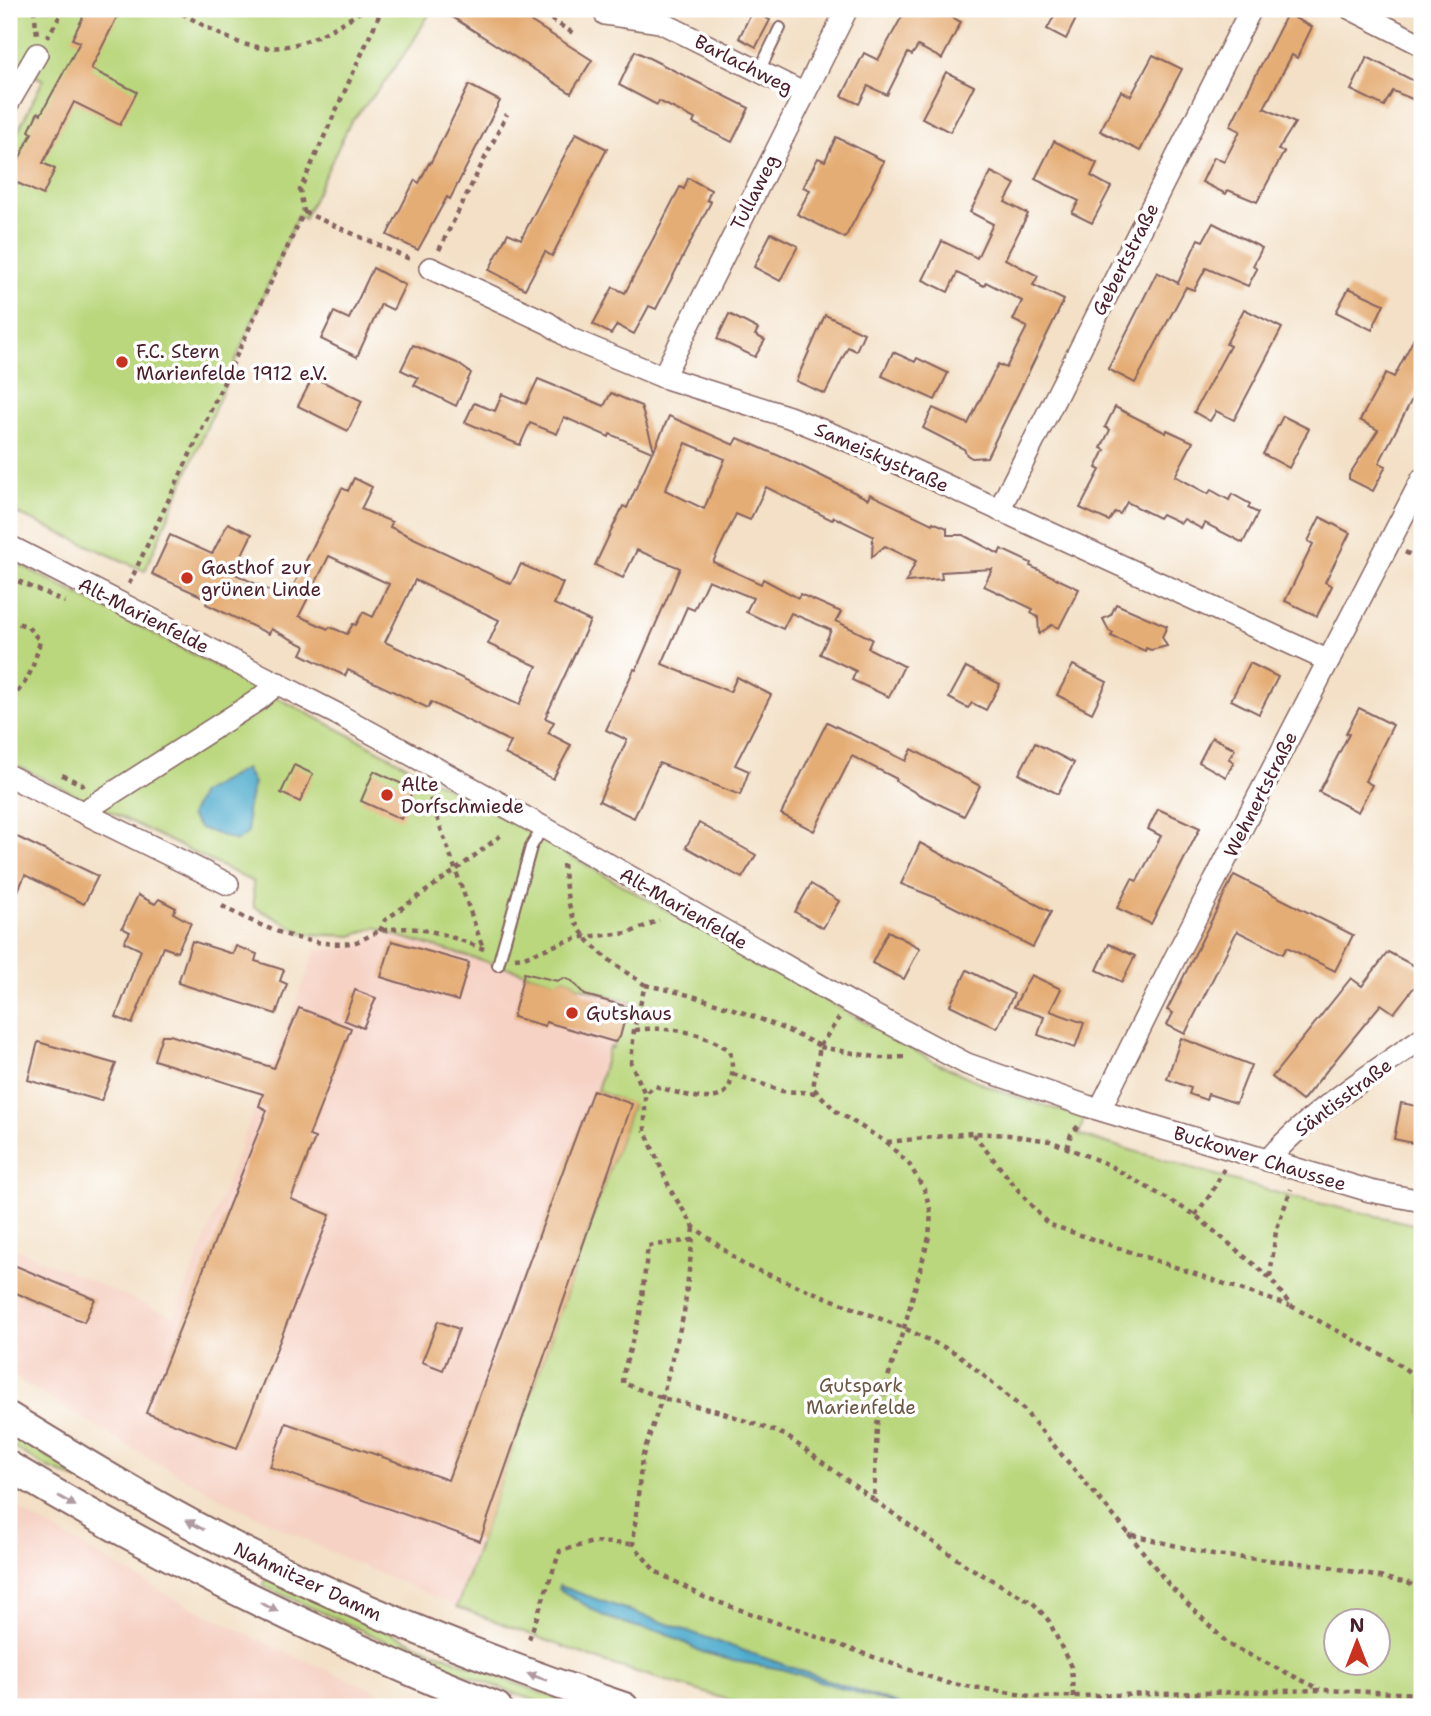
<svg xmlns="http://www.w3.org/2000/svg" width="1431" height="1716" font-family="'Shantell Sans',sans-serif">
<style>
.built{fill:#f6d2c4}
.green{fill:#bad77d;stroke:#827b54;stroke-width:2;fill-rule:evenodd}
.water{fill:#4dabcc;stroke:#4c657c;stroke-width:2}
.building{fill:#e5ad76;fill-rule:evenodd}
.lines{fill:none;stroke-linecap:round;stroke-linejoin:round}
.lane-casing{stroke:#856361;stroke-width:14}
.street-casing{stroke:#856361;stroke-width:24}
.secondary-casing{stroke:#856361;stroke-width:32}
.path{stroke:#856361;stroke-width:4.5;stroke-dasharray:5 5;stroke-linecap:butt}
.lane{stroke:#fff;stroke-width:10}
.street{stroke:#fff;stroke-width:21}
.secondary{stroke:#fff;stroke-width:28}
.oneway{fill:#ae9aa0}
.poi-dot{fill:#c8321e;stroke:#fff;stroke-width:2.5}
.labels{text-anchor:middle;stroke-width:7;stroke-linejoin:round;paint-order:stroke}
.street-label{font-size:19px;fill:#4a1f2b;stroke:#fff}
.poi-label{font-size:19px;fill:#4a1f2b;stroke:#fff;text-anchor:start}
.park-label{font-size:19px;fill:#6c5644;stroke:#fff}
</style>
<rect width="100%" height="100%" fill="#fff"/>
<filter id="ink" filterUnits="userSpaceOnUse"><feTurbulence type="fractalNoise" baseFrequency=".0143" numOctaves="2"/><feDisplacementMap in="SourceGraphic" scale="14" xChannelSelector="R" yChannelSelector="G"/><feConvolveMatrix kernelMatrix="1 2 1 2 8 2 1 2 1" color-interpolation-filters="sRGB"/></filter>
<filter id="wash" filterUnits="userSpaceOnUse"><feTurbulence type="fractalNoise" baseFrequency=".00686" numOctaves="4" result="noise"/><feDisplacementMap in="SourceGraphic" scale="28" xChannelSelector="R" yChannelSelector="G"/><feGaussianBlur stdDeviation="1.57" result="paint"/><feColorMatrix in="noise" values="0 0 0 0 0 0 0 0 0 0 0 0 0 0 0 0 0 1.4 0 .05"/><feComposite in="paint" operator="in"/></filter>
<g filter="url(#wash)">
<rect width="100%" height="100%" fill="#f3e0c6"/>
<g class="built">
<path d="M394,935L556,981L564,978L572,981L577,986L634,1003L629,1020L620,1037L613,1048L609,1047L597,1091L632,1104L457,1607L342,1557L236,1506L143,1455L9,1374V1246L175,1317L316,950L353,948L381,936Z"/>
<path d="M9,1504L166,1594L259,1640L412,1707H9Z"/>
</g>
<g class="green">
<path d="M9,9H432L414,40L384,83L350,123L304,219L298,215L145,571L9,510V150L43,80L9,62Z"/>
<path d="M9,559L365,743L498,815L935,1062L999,1091L1084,1118L1079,1135L1291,1197L1422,1226V1245L1418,1248L1422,1254V1707H752L607,1663L457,1607L632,1105L597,1091L609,1047L613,1048C615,1038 625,1034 621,1023L629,1020L634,1003L577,986L572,981L564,978L557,982L394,935L376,927L352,936L306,934L254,907L253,882L9,762ZM1336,1622H1378V1664H1336Z"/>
<path d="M9,1432L86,1480L84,1482L46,1467L9,1444Z"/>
<path d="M267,1578C370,1626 474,1670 582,1707H553L505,1690L423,1658L263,1586Z"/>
</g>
<g class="water">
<path d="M245,769L253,783L247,811L248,833L236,841L200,828L190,816L201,793Z"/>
<path d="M559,1586L905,1707H895L889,1703L781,1669L734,1661L702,1652L661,1631L644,1629L605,1617L559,1589Z"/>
</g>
<g id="blocks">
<g class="building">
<path d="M87,9H121L91,69L137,92L120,125L74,102L43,163L55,169L43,195L9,179L32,133L29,131L38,112L41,114L80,42L72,39Z"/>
<path d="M440,9H511L592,60L571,93Z"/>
<path d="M906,9H936L961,22L942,59L918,46L912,55L908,53L887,95L868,86L859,104L842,96L864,53L878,60Z"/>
<path d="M1058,9H1081L1066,39L1047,29Z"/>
<path d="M752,11L770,20L756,47L739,38Z"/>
<path d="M1287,14L1312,27L1297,58L1292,55L1264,108L1295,123L1278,150L1284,152L1257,202L1228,190L1226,194L1202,182L1214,157L1224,162L1240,131L1230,126Z"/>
<path d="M635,51L749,108L732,142L693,123L695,119L659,101L657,105L619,85Z"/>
<path d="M1153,55L1182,69L1140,151L1100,131L1121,91L1131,96Z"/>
<path d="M1367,57L1422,85V103L1393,91L1384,106L1351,90Z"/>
<path d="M946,72L974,86L950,132L922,118Z"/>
<path d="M469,85L500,101L450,199L447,197L418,250L387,235L415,180L419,183L429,163L430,164Z"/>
<path d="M576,133L607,149L552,256L545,252L525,289L489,270L508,233L521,239Z"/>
<path d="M836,137L884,161L872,185L873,186L845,238L797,214L810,190L803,187L818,158L825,161Z"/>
<path d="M1054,141L1097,163L1091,176L1111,187L1092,223L1072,213L1079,201L1035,179Z"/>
<path d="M991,172L1015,184L1005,202L1028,214L1005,259L1038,276L1033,285L1064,300L987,457L972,458L967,455L964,449L923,428L933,408L968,424L998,364L1006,368L1027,327L1013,320L1022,301L986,282L984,286L957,273L948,292L923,280L942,241L977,258L993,224L970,212Z"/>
<path d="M688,178L711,190L707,200L711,202L656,309L649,306L634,334L617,325L611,334L593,324L613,287L625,293L680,187L684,189Z"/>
<path d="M1213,223L1262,248L1253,266L1257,269L1248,286L1206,268L1194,290L1186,287L1135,383L1108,369L1157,272L1178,283L1198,239L1203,241Z"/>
<path d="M771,233L798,246L780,281L754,267Z"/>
<path d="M373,268L405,285L393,310L381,304L357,357L321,339L334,312L349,319Z"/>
<path d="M1349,288L1384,304L1372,330L1336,312Z"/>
<path d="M1244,309L1282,328L1234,420L1216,411L1210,421L1194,412L1230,346L1226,344Z"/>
<path d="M729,314L758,329L755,335L765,340L755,357L717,339Z"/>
<path d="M825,315L864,333L856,351L848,347L825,394L796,381Z"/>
<path d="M1422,323V380L1379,463L1386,466L1373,491L1349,479V475L1378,430L1360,420L1386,373L1394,377Z"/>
<path d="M413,345L457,363L471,373L456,406L414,385L418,378L401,370Z"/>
<path d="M893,352L915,362L917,358L948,373L935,400L882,376Z"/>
<path d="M313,377L362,401L348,431L298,406Z"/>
<path d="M538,379L604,406L611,393L641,406L654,450L669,416L734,445L738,438L793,462L868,499L870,494L932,524L933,522L947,528V535H963L999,554L1001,549L1031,563L1030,566L1079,589L1059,628L1052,625L1039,634L1038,617L1031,613L1033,609L984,586L992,569L941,572L942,579L906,582L916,561L885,546L872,557L873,536L834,517L832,520L766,487L750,520L736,514L713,562L761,584L763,579L798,598L800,594L841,612L836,621L872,639L868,648L904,666L889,697L852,680L856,671L820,654L831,630L791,613L783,629L746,612L753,598L708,580L694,610L687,607L662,664L730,692L737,677L771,695L735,765L749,771L740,795L659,763L634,818L599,801L627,740L606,730L634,669L636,670L680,568L637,550L623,578L595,565L623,506L627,508L652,452L610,434L609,437L564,417L557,434L530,423L520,445L465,422L474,403L495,411L502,394L526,404ZM686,443L725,459L704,509L665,490Z"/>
<path d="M1115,407L1166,433L1167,430L1193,442L1175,476L1208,494L1211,490L1229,500L1232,494L1250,504L1248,508L1258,513L1243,543L1205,523L1202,529L1184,519L1181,523L1162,514L1159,518L1127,502L1120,514L1115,512L1109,521L1080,508L1100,470L1096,468L1105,450L1101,448L1110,430L1105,427Z"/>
<path d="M1283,416L1309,429L1289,468L1263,454Z"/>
<path d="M354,478L372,487L361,509L392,522L390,527L511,584L521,564L563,583L554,604L590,621L545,718L554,722L548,733L571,745L553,779L505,754L511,742L431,702L428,708L348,670L345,676L301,654L305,646L271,629L269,634L206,604L208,599L152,574L170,535L212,554L228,523L252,534L233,573L287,599L342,488L348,491ZM329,556L389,584L373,617L363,612L356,625L353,624L347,634L330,627L328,629L299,616ZM415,580L499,620L488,644L537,666L519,705L385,642Z"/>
<path d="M1320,517L1350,533L1325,582L1332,586L1317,616L1285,601L1313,544L1308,541Z"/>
<path d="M1116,604L1167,626L1162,637L1167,646L1151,650L1146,648L1145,651L1111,636L1113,633L1109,631L1103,619L1111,615Z"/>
<path d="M1250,663L1278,677L1259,714L1231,700Z"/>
<path d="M1073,665L1107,682L1092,713L1057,695Z"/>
<path d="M966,667L1000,684L986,710L972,703L968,708L949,698Z"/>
<path d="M1359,708L1393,725L1365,781L1372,785L1358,812L1319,792L1349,734L1346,733Z"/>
<path d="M827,722L906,761L912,749L980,786L964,816L918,794L896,781L897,779L852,756L814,831L781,814Z"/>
<path d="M1212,737L1235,749L1229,759L1234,762L1226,777L1199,762Z"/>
<path d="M1035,743L1074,763L1058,794L1019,774Z"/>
<path d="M294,765L313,774L300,802L281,793Z"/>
<path d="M374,771L413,789L401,819L361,801Z"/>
<path d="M1158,809L1200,828L1151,924L1117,908L1132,879L1137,881L1161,836L1148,829Z"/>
<path d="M699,823L756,855L742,878L686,847Z"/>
<path d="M9,833L98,876L84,904L25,875L9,911Z"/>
<path d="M920,843L1051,912L1033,947L934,897L901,884Z"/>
<path d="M1234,875L1353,935L1335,971L1287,947L1283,954L1237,931L1185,1034L1167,1025L1173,1013L1167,1010Z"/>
<path d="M811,884L839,901L823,928L795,912Z"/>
<path d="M138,895L155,904L159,899L176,908L173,913L191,923L177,952L163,947L132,1024L116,1017L141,950L124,942L130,932L122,928Z"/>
<path d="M888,931L920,948L904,979L872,963Z"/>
<path d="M192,941L233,954L236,946L257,954L255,961L284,970L280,981L287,984L276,1014L178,983Z"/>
<path d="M392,941L469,963L458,1001L381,977Z"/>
<path d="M1109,944L1135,956L1122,982L1097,970Z"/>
<path d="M1388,952L1422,970V977L1394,1013L1381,1004L1302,1101L1272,1077L1351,978L1362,986Z"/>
<path d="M967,970L1014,994L997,1028L950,1005Z"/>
<path d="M524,973L557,981L564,978L572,981L585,995L646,1012L624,1022L620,1037L615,1042L546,1022L545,1026L513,1017Z"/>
<path d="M1031,975L1061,989L1050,1011L1084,1023L1075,1048L1038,1035L1044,1017L1014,1007Z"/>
<path d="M355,990L376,998L363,1028L344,1020Z"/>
<path d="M299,1008L351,1028L309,1136L315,1138L291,1199L330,1215L237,1448L146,1413L267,1110L259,1106L263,1094L154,1060L162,1035H170L274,1068Z"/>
<path d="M1181,1038L1251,1065L1236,1103L1208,1094L1206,1100L1189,1094L1191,1088L1167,1079Z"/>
<path d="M38,1042L116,1064L101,1101L28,1080Z"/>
<path d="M593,1090L632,1104L480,1541L270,1467L286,1423L448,1480Z"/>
<path d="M1401,1103L1422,1107V1145L1394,1139Z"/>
<path d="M9,1263L95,1299L84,1322L9,1290Z"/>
<path d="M438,1321L459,1329L443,1370L422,1362Z"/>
</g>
</g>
</g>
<g filter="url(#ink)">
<use href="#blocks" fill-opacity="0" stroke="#856361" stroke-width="2"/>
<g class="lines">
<g class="lane-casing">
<g id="lane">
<path d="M759,71L780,28"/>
<path d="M498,965L531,847L543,827"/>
</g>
</g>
<g class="street-casing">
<g id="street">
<path d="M1351,9L1422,45"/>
<path d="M605,14L660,22L803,93"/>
<path d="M9,102L37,54"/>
<path d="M430,268L548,323L571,339L663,377L789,417L856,444L1329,661"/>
<path d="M663,377L847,9"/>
<path d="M999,510L1251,9"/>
<path d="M9,546L337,714L543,827L849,1002L967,1064L1087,1106L1370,1191L1422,1201"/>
<path d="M9,776L228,884"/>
<path d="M83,812L258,700L278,683"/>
<path d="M1100,1109L1175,958L1422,479"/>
<path d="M1268,1160C1307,1114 1372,1074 1422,1038"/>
</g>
</g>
<g class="secondary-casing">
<g id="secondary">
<path d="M9,1417C79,1460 148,1502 221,1540C351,1607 486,1660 624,1707"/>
<path d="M9,1466C165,1560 327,1639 497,1707"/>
</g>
</g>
<g class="path">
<path d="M34,9L37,35"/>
<path d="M173,9C194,19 226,40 247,45C290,56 330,32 364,9"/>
<path d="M534,9L573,33"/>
<path d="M47,38L64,9"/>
<path d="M304,212L412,260"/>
<path d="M439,250L507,114"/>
<path d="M1405,552L1422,561"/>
<path d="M9,577L65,602"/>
<path d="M129,584L304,212L300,190L382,9"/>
<path d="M9,621L27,626L40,641C34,665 29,684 9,699"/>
<path d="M62,775L83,785L86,783"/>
<path d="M427,789L483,948"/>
<path d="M563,864C565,878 566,894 570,908C581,945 615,964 645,985L634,1030L631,1063L645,1094V1131L671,1191L694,1227L744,1265L904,1328L958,1354L1023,1409L1129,1534L1213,1555L1321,1565L1408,1583L1422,1590"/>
<path d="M222,906C259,926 307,948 351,943C362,942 371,933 381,931C417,922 453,937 486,950"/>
<path d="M380,931L385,920L456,870L504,833"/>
<path d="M515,958L524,957L567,941L583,937L629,933L659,920"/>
<path d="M645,985C707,997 764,1018 820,1046L813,1088L836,1111L886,1142L909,1164L925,1191L931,1213L929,1237L904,1328L889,1374L877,1425L874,1500L967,1566L1033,1603L1049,1621L1071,1667L1074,1707"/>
<path d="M635,1030C668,1026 702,1031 730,1051C743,1117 695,1098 655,1086L645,1094"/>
<path d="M820,1046L839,1018"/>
<path d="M820,1047L881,1058L905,1057"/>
<path d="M733,1074L782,1091L817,1093"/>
<path d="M973,1134L1023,1196L1048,1224L1290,1306"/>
<path d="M887,1142L972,1133L1009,1135L1050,1141L1107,1164L1195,1215L1270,1278L1291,1306L1394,1361L1422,1381"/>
<path d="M1067,1148L1071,1134L1079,1125"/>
<path d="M1195,1215L1211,1194L1224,1169"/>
<path d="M694,1228L684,1313L662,1398L642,1458L633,1544L655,1571L704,1597L947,1683L1037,1697L1323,1690L1422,1694"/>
<path d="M693,1240L648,1246L640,1314L624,1370L623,1383L662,1398L721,1412L785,1435L874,1500"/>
<path d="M1270,1277L1276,1231L1291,1189"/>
<path d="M1129,1534L1169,1585L1229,1645L1320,1689"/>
<path d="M529,1639L560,1551L593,1542L633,1544"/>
</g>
<use href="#lane" class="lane"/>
<use href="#street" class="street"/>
<use href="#secondary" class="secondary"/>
</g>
<defs><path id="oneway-solid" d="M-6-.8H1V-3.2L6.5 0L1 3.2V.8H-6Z" transform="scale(1.75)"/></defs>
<g class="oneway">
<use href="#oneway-solid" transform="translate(67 1501) rotate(31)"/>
<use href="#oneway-solid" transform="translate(195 1525) rotate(-151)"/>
<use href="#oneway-solid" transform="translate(269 1607) rotate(26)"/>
<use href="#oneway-solid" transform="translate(537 1677) rotate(-161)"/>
</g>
</g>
<g class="poi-dot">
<circle cx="122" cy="362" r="7"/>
<circle cx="187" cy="578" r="7"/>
<circle cx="387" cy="795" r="7"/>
<circle cx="572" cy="1013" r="7"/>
</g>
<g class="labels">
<g class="street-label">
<text transform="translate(744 64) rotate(27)" y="7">Barlachweg</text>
<text transform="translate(754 192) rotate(-63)" y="7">Tullaweg</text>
<text transform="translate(1125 259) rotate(-63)" y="7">Gebertstraße</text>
<text transform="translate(882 457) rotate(24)" y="7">Sameiskystraße</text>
<text transform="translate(144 615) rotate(27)" y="7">Alt-Marienfelde</text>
<text transform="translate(1260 794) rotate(-63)" y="7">Wehnertstraße</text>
<text transform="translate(684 908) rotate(30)" y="7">Alt-Marienfelde</text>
<text transform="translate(1343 1097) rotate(-37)" y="7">Säntisstraße</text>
<text transform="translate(1260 1158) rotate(17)" y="7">Buckower Chaussee</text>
<text transform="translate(308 1581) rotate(25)" y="7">Nahmitzer Damm</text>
</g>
<g class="poi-label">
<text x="136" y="358">F.C. Stern<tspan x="136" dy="22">Marienfelde 1912 e.V.</tspan></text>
<text x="201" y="574">Gasthof zur<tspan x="201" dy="22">grünen Linde</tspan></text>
<text x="401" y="791">Alte<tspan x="401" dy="22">Dorfschmiede</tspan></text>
<text x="586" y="1020">Gutshaus</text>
</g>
<g class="park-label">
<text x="861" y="1392">Gutspark<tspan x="861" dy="22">Marienfelde</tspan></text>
</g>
</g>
<rect width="1431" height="1716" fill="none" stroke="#fff" stroke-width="35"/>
<g transform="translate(1357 1642)"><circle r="33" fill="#ffffff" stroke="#b7a5aa" stroke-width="2"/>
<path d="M0-5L12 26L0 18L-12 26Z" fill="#c8321e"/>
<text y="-10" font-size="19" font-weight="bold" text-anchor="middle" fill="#4a1f2b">N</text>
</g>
</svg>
